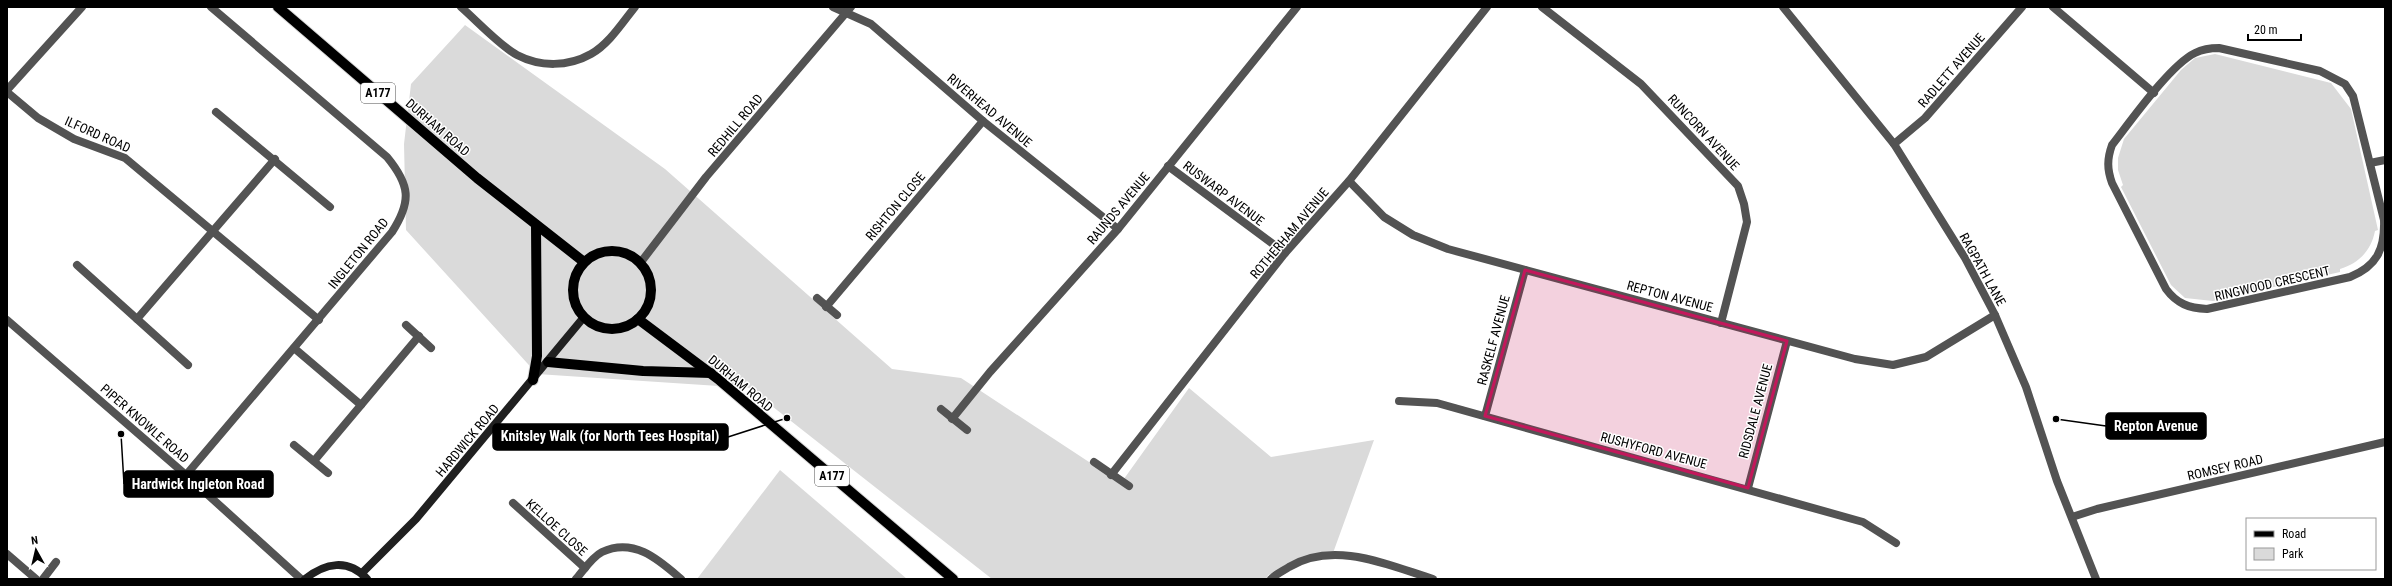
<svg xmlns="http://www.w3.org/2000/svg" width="2392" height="586" font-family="'Roboto Condensed',sans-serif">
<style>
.green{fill:#dadada}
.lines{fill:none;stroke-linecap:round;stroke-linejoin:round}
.primary-casing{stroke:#dbdbdb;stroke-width:12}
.street{stroke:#535353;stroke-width:8}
.secondary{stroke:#202020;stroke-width:8}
.primary{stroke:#000;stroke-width:10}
.marked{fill:#c2185b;fill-opacity:0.2;stroke:#c2185b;stroke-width:3;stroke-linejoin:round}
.labels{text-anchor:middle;stroke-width:3;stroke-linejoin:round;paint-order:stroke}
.shield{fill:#fff;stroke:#4c4c4c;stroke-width:1}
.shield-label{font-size:12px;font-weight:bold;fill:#000}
.street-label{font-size:13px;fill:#000;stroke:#fff}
.leader{fill:none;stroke:#000;stroke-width:1.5}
.callout-dot{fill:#000;stroke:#fff;stroke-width:1.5}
.callout{fill:#000;stroke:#000;stroke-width:1.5}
.callout-label{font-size:14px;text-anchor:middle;font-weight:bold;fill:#fff}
</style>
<rect width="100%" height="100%" fill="#fff"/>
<g class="green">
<path d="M465,25L665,169L892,369L961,378L1121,483L1189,388L1271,457L1374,440L1333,553L1268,575L1267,579H992L749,388L537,374L406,230L404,144L411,84Z"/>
<path d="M2215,54L2331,83L2351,109L2378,230L2375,231C2371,251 2359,263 2340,269V272L2213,301L2185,298L2171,285L2121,187L2123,185L2118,170V158L2124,139L2181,70L2195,58Z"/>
<path d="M780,470L907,579H697Z"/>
</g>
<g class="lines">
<g class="primary-casing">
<g id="primary">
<path d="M278,7L477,178L584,262"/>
<circle cx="612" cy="290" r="39"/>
<path d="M638,319L718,379L953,579"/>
<path d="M548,362L643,371L711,373"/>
<path d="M533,380L537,356L536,225"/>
</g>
</g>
<g class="street">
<path d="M461,7C476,20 500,46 517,55C540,67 568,67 591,54C609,44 622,23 635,7"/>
<path d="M833,7L871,24L983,121L1118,229"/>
<path d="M1542,7L1641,84L1738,186L1744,204L1747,222L1721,323"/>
<path d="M1783,7L1894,144L1965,258L1995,315L2026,387L2057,481L2096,579"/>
<path d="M2053,7L2154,93"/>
<path d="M2219,48L2320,71L2345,84L2353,96L2384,220C2385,249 2377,266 2350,277L2207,309C2189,308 2177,304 2166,289L2112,183C2107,169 2107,159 2112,145C2130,122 2170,65 2195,53C2203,49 2210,48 2219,48Z"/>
<path d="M7,90L82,7"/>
<path d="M7,92L38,118L74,139L125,158L319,320"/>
<path d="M216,112L330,207"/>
<path d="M1894,144L1925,118L2022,7"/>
<path d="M2370,163L2385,160"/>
<path d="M1168,166L1285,253"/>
<path d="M1349,181L1384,217L1413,235L1448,249L1855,359L1893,365L1926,357L1995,315"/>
<path d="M641,262L706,177L851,7"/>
<path d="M77,265L188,365"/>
<path d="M817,298L837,315"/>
<path d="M826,307L983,121"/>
<path d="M137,319L275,159"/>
<path d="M7,320L186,475L301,579"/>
<path d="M406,325L431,348"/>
<path d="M294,348L361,405"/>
<path d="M1399,401L1437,403L1863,522L1896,543"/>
<path d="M941,409L967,430"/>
<path d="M1485,416L1525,270"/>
<path d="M952,419L990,372L1118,229L1297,7"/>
<path d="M294,445L328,473"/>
<path d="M314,461L419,336"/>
<path d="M1094,462L1129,486"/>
<path d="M186,475L392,232C412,201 410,185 387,157L211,7"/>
<path d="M1111,475L1285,253L1349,181L1487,7"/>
<path d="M1748,488L1787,341"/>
<path d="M513,503L585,568"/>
<path d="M2072,517L2097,509L2385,442"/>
<path d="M7,554L36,579"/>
<path d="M43,579L56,562"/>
<path d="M576,579C583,571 592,557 602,552C634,537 659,560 681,579"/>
<path d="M1271,579C1276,574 1283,571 1289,567C1334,540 1388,565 1433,579"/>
</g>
<g class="secondary">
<path d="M362,573L416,519L584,317"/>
<path d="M305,579C325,563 348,558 367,579"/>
</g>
<use href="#primary" class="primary"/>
</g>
<path class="marked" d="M1525,270L1787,341L1748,488L1485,416Z"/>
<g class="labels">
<g class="shield">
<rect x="361" y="83" width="34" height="20" rx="3"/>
<rect x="815" y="466" width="34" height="20" rx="3"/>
</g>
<g class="shield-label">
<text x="378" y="97">A177</text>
<text x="832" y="480">A177</text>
</g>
<g class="street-label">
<text transform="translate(1951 70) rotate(-49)" y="5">RADLETT AVENUE</text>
<text transform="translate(990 110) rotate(40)" y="5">RIVERHEAD AVENUE</text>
<text transform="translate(735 125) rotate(-50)" y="5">REDHILL ROAD</text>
<text transform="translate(438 127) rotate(41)" y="5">DURHAM ROAD</text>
<text transform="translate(1704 132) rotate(47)" y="5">RUNCORN AVENUE</text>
<text transform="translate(98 134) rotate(24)" y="5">ILFORD ROAD</text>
<text transform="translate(1224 193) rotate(37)" y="5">RUSWARP AVENUE</text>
<text transform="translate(895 206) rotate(-50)" y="5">RISHTON CLOSE</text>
<text transform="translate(1118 208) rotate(-50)" y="5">RAUNDS AVENUE</text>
<text transform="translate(1289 233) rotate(-50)" y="5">ROTHERHAM AVENUE</text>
<text transform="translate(358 253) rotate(-51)" y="5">INGLETON ROAD</text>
<text transform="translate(1983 269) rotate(61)" y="5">RAGPATH LANE</text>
<text transform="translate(2272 283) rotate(-13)" y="5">RINGWOOD CRESCENT</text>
<text transform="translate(1670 296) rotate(15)" y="5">REPTON AVENUE</text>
<text transform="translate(1493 340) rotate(-75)" y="5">RASKELF AVENUE</text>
<text transform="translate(741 383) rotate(40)" y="5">DURHAM ROAD</text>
<text transform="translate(1755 411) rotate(-75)" y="5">RIDSDALE AVENUE</text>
<text transform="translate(145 423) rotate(41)" y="5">PIPER KNOWLE ROAD</text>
<text transform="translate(467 440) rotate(-50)" y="5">HARDWICK ROAD</text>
<text transform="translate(1654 450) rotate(15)" y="5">RUSHYFORD AVENUE</text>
<text transform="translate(2225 467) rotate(-13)" y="5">ROMSEY ROAD</text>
<text transform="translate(557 527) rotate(42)" y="5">KELLOE CLOSE</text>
</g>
</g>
<path class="leader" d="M2056 419L2106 426M787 418L728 437M121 434L124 484"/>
<g class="callout-dot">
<circle cx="2056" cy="419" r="4"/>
<circle cx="787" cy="418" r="4"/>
<circle cx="121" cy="434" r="4"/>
</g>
<g class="callout">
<rect x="2106" y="413" width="100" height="26" rx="4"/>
<rect x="493" y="424" width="235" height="26" rx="4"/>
<rect x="124" y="471" width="149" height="26" rx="4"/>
</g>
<g class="callout-label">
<text x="2156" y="431">Repton Avenue</text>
<text x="610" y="441">Knitsley Walk (for North Tees Hospital)</text>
<text x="198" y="489">Hardwick Ingleton Road</text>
</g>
<rect width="2392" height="586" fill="none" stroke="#000000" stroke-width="16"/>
<rect x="2246" y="518" width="130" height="52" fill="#ffffff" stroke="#999999"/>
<rect x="2254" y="531" width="20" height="6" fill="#000000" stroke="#999999"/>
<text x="2282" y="538" font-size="12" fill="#000000">Road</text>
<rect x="2254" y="548" width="20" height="12" fill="#dadada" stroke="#999999"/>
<text x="2282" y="558" font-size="12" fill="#000000">Park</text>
<g transform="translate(36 550) rotate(352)" stroke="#ffffff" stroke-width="3" paint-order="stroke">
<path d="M0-3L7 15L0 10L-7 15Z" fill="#000000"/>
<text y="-6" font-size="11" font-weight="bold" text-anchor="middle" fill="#000000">N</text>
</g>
<path d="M2248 34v6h53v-6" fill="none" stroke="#000000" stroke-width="2"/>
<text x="2254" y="34" font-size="12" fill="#000000" stroke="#ffffff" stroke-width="3" paint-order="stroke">20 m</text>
</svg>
